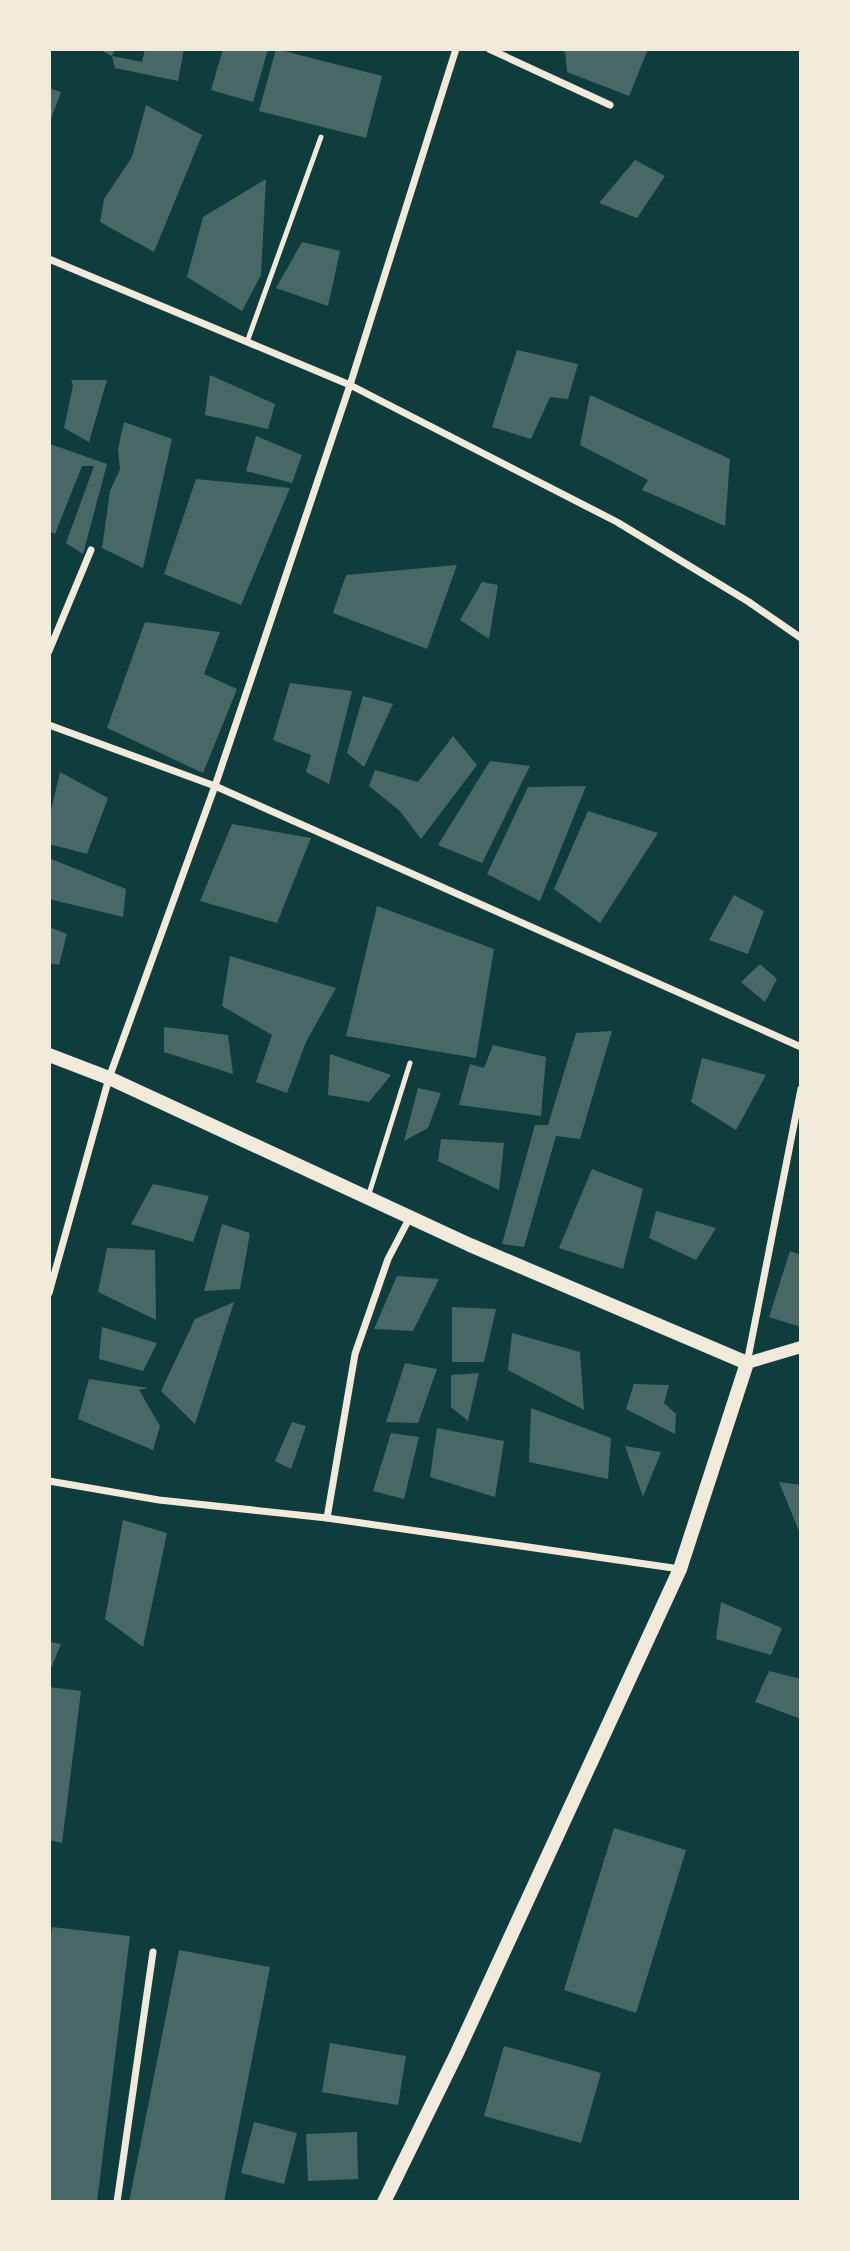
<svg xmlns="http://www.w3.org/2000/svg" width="850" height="2251" font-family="'Alegreya Sans',sans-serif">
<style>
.building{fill:#486865}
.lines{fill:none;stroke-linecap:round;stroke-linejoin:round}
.service{stroke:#f1e9da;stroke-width:5}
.minor{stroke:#f1e9da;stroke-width:7}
.tertiary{stroke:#f1e9da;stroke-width:12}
.secondary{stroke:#f1e9da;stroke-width:14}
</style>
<rect width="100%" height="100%" fill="#0f3d3e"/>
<g class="building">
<path d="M99,49H115L112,56L142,62L145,49H184L178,81L115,68L112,56Z"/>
<path d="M223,49H268L253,102L211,90Z"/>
<path d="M276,49L382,76L366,138L259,111Z"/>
<path d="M558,49H648L629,96L567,72L565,52Z"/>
<path d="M49,88L61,92L49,124Z"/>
<path d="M146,105L202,135L154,252L100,222L104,199L132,157Z"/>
<path d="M635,160L665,176L637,218L599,203Z"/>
<path d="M266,179L261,275L242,311L187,277L203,217Z"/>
<path d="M302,242L340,251L328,306L276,288Z"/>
<path d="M517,350L578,364L568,399L550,397L531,439L492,427Z"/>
<path d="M210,375L275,404L268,429L205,415Z"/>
<path d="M71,380H107L89,442L64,428L73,386Z"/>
<path d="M590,395L730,459L725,526L642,490L648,480L580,445Z"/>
<path d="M124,422L172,439L143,568L102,548L110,491L120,469L118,449Z"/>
<path d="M256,436L302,455L292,483L246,471Z"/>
<path d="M50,444L107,464L83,554L66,543L94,466H82L55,534L49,531Z"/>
<path d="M196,479L290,488L241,605L164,574Z"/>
<path d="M457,565L427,649L333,613L346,575Z"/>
<path d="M482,582L498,585L489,639L460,620Z"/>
<path d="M145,622L220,632L204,674L237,689L203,773L107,728Z"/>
<path d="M290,683L352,691L329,784L306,772L311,755L273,740Z"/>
<path d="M363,696L393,704L364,767L347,753Z"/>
<path d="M453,736L477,765L421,839L400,811L369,786L375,770L418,782Z"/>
<path d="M490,761L530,766L482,863L438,845Z"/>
<path d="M60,772L108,798L87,854L49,844V819Z"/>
<path d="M586,786L540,901L487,874L528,787Z"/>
<path d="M588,811L658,833L600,923L554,889Z"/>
<path d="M232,824L311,838L277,923L200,901Z"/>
<path d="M49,858L126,889L123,917L49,899Z"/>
<path d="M734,895L764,911L748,954L709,940Z"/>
<path d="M377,906L494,949L476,1058L346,1036Z"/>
<path d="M49,927L67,934L59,965L49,963Z"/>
<path d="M230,956L336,988L306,1042L287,1093L256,1082L272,1035L222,1006Z"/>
<path d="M760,964L777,979L765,1002L741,982Z"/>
<path d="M164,1027L228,1035L233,1074L164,1052Z"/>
<path d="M612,1031L580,1139L556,1136L524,1247L502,1244L535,1125H548L576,1033Z"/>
<path d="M493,1045L546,1057L541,1116L459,1105L470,1064L484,1068Z"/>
<path d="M330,1054L391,1075L369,1102L328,1095Z"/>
<path d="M702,1058L766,1075L736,1130L691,1102Z"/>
<path d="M418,1088L441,1093L428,1128L404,1141Z"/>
<path d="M441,1139L504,1143L499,1190L438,1161Z"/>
<path d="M592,1169L643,1189L623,1269L559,1248Z"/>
<path d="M153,1184L209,1196L193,1242L131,1224Z"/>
<path d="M656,1211L716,1228L696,1260L649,1238Z"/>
<path d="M222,1224L250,1233L240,1289L204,1291Z"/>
<path d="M107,1248L155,1250L156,1320L98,1292Z"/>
<path d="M790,1251L801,1255V1327L769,1317Z"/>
<path d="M397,1276L439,1279L413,1331L374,1329Z"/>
<path d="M234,1302L195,1424L161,1391L195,1319Z"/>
<path d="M452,1307L496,1309L484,1362H452Z"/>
<path d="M102,1327L157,1343L143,1371L99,1359Z"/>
<path d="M512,1333L580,1352L584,1410L508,1370Z"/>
<path d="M405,1363L437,1369L418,1423L386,1422Z"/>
<path d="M479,1373L468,1421L451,1407V1375Z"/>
<path d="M89,1379L148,1388L139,1390L160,1426L153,1450L78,1419Z"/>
<path d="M634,1384L669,1385L664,1403L676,1414L675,1434L626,1409Z"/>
<path d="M531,1408L611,1438L608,1479L529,1462Z"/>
<path d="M292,1422L306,1426L291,1469L275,1461Z"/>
<path d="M437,1428L504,1441L495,1497L430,1477Z"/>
<path d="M391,1433L419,1437L404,1499L373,1491Z"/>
<path d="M625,1446L661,1452L643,1497Z"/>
<path d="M779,1482L801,1485V1536Z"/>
<path d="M123,1520L167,1533L143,1647L105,1619Z"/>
<path d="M721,1602L782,1628L771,1655L716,1639Z"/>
<path d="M49,1642L61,1644L49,1673Z"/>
<path d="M769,1671L801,1679V1719L755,1702Z"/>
<path d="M49,1687L81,1691L62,1843L49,1840Z"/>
<path d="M614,1828L686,1850L636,2013L564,1990Z"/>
<path d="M52,1927L130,1936L97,2202H49V1955Z"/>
<path d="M179,1950L270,1967L224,2202H129Z"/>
<path d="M330,2043L406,2056L398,2105L322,2092Z"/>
<path d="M504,2046L601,2073L581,2143L484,2116Z"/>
<path d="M254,2122L297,2133L284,2184L241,2173Z"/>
<path d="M357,2132L358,2179L308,2181L306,2134Z"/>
</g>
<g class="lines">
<g class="service">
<path d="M247,342L321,137"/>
<path d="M368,1197L410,1063"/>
</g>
<g class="minor">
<path d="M489,49L610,105"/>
<path d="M49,259L350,385L617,522L749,602L801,638"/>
<path d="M49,651L91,550"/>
<path d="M49,725L215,786L801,1047"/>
<path d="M49,1293L109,1078L215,786L350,385L456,49"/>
<path d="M747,1363L801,1089"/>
<path d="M49,1481L159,1500L327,1518L680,1569"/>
<path d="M327,1518L355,1354L388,1259L410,1217"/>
<path d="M117,2202L153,1952"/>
</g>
<path class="tertiary" d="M747,1363L801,1347"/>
<path class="secondary" d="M49,1055L109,1078L470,1245L747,1363L680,1569L457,2053L384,2202"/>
</g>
<rect width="850" height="2251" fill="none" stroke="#f1e9da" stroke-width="102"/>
</svg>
